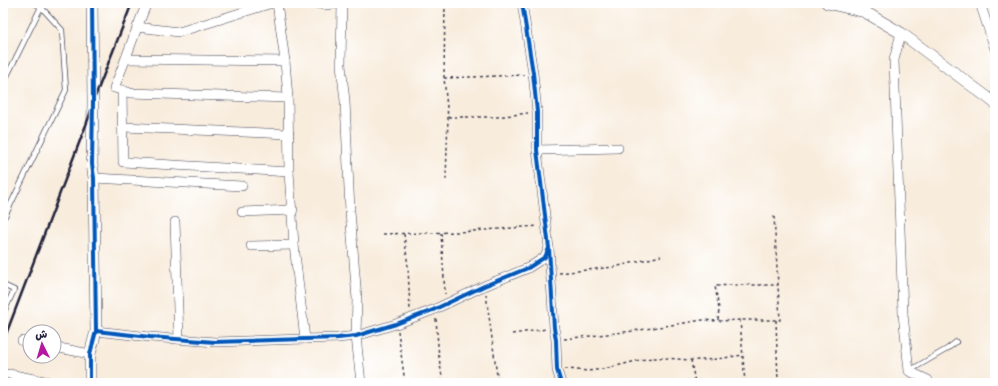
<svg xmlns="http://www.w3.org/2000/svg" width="998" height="386" font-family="Itim,'Playpen Sans Arabic',sans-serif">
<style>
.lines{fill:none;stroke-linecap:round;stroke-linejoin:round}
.service-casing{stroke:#424053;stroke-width:6}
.minor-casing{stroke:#424053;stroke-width:10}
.tertiary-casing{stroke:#424053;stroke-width:12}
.path{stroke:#424053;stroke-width:1.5;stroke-dasharray:3 3;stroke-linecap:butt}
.service{stroke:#fff;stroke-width:4.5}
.minor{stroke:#fff;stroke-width:9}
.tertiary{stroke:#fff;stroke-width:11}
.rail{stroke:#22223b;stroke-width:2.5}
.cycleway-casing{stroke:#fff;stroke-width:6}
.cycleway{stroke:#0057b8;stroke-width:4}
</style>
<rect width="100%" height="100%" fill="#fff"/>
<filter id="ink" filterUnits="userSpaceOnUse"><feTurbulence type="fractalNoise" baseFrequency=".025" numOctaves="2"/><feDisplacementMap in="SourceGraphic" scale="8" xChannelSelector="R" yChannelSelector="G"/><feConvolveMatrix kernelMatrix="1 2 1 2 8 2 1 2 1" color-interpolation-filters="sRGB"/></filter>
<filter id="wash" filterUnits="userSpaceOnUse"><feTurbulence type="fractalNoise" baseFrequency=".012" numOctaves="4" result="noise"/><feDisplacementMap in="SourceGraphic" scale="16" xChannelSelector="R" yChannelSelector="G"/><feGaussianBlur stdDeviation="0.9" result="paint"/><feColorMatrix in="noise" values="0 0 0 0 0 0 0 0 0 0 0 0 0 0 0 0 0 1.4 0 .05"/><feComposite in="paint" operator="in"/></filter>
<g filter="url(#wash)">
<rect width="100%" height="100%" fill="#f8ecdc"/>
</g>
<g filter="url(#ink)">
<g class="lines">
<g class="service-casing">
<g id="service">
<path d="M3,84L41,7"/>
<path d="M5,216L66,90L62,30L41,7L34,3"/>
<path d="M3,285L14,290L3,314"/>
<path d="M909,371L947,349L956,342"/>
</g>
</g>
<g class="minor-casing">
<g id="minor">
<path d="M147,3C135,31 126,60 114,88L122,90L123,162L289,172"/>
<path d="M277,3L285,61L288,98L289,172L294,245L305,339"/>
<path d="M316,3L325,5L343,3"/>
<path d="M342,3L341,65L345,101L350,211L357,299L356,336L361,383"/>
<path d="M522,3L533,73L537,112V150L549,248L554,328L556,340L557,370L561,383"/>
<path d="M980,3L995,49"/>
<path d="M137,27L179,32L272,3"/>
<path d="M901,33L894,60L903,314L909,371L928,380L929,383"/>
<path d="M126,59L285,61"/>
<path d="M122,90L130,93L288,98"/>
<path d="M123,127L289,134"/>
<path d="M537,150L618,148"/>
<path d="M94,178L242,186"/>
<path d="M242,212L293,210"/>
<path d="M175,222L179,339"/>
<path d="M251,246L294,245"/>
<path d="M96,331L150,337L215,342L305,339L338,338L356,336L396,324L433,310L484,286L528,268L545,257L549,248"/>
<path d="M22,341L30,342"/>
<path d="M54,347L90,354"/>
<path d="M9,374L54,383"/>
</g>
</g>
<g class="tertiary-casing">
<g id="tertiary">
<path d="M827,3L865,12L901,33L995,103"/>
<path d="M90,383V354L96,331L94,178L92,164L93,102L92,3"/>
</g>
</g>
<g class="path">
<path d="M445,3L444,78L448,117L446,180"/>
<path d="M444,78L524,75"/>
<path d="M448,117H497L528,113"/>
<path d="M441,233L445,294"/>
<path d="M383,234L459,232L538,226"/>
<path d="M404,234L408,267L410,310"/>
<path d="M559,273L614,267L661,256"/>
<path d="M486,294L498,383"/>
<path d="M436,319L439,358L443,383"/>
<path d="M718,320L719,309L715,286L732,285H778"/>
<path d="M740,320L745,383"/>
<path d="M776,320L778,383"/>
<path d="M398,331L405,383"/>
<path d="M512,334L546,329"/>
<path d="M564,339L633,331L703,320L718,321L740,320H780L774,216"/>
<path d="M691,360L695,383"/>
<path d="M565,369C575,369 585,372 595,370C615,368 636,359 655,358C670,357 685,361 700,360C715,360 729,357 743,355"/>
<path d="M662,383L695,380"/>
</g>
<use href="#service" class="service"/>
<use href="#minor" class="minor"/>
<use href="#tertiary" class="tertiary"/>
<path class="rail" d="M3,342L89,117L93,102L132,3"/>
<g class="cycleway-casing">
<g id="cycleway">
<path d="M522,3L533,73L537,112V150L549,248L554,328L556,340L557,370L561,383"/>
<path d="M96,331L150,337L215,342L305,339L338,338L356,336L396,324L433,310L484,286L528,268L545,257L549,248"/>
<path d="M90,383V354L96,331L94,178L92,164L93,102L92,3"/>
</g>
</g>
<use href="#cycleway" class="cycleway"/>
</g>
</g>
<rect width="998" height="386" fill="none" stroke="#fff" stroke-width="16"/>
<g transform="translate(42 344) rotate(355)"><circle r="19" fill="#ffffff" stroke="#a7a7b1"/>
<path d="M0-3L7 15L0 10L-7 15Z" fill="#b5179e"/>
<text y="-6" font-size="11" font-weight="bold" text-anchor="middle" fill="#22223b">ش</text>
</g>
</svg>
